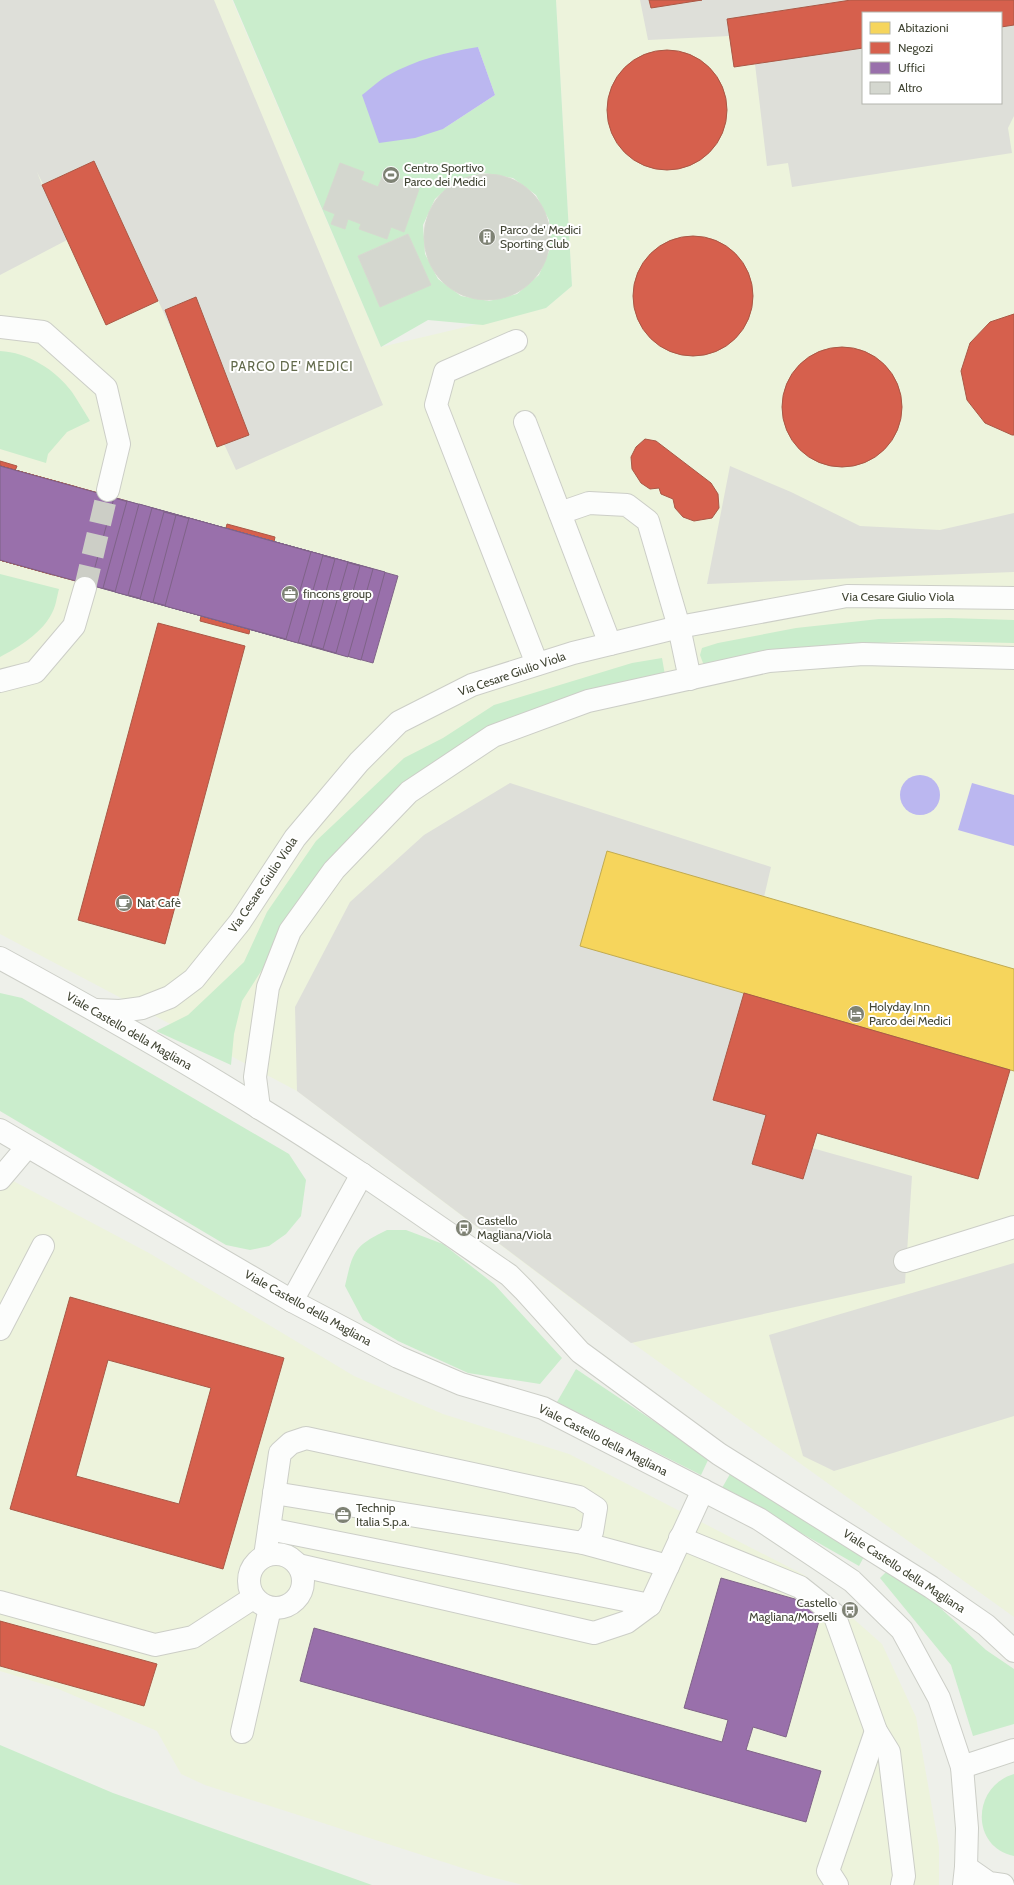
<svg xmlns="http://www.w3.org/2000/svg" width="1014" height="1885" font-family="Cabin,sans-serif">
<style>
.commercial{fill:#edf3dc;fill-rule:evenodd}
.green{fill:#caedcc;fill-rule:evenodd}
.parking{fill:#dedfd9;fill-rule:evenodd}
.water{fill:#bbb7f0}
.homes{fill:#f6d55c;stroke:#c0aa50}
.shops{fill:#d6604d;stroke:#aa5846;fill-rule:evenodd}
.offices{fill:#9970ab;stroke:#7f6388}
.building{fill:#d4d7cf;stroke:#d6d9cf}
.lines{fill:none;stroke-linecap:round;stroke-linejoin:round}
.minor-tunnel{stroke:#cccec6;stroke-width:22;stroke-dasharray:22 11;stroke-linecap:butt}
.minor-casing{stroke:#cccec7;stroke-width:24}
.minor{stroke:#fcfdfc;stroke-width:22}
.labels{text-anchor:middle;stroke-width:4;stroke-linejoin:round;paint-order:stroke}
.poi-label{font-size:12px;fill:#424635;stroke:#fff;text-anchor:start}
.street-label{font-size:12px;fill:#424635;stroke:#fff}
.neighbourhood-label{font-size:13px;letter-spacing:1px;fill:#626a4b;stroke:#fff}
</style>
<rect width="100%" height="100%" fill="#eef0ea"/>
<g class="commercial">
<path d="M0,0H232L381,347L546,308L572,286L556,0H1014V1617L581,1306L297,1091L0,934ZM863,13H1001V103H863Z"/>
<path d="M0,1174L149,1253L354,1376L443,1414L569,1454L804,1575L882,1644L916,1717L939,1847V1885H523L487,1876L205,1785L181,1774L157,1731L56,1688L0,1671Z"/>
</g>
<g class="green">
<path d="M233,0H556L572,286L546,308L483,325L428,320L381,347ZM478,47L495,95L443,129ZM484,173L513,178L536,195L549,220L550,249L539,275L517,294L489,301L461,296L438,279L425,254L423,225L435,199L456,180ZM408,234L430,285L380,307L358,256Z"/>
<path d="M0,351C27,352 56,370 72,392C78,401 84,411 90,421L67,432L48,454L46,463L0,449Z"/>
<path d="M0,574L59,589C57,596 56,606 52,613C42,633 19,647 0,657Z"/>
<path d="M949,618L1014,620V643L925,641L829,645L733,658L713,665L703,663L700,655L702,648L718,643L796,628L879,619Z"/>
<path d="M662,658L665,675L546,710L338,851L242,1001L234,1034L231,1065L156,1031L188,1015L244,962L267,912L316,841L404,758L443,738L494,705L632,663Z"/>
<path d="M0,993L22,998L289,1154L306,1180L301,1216L286,1234L269,1246L250,1250L226,1245L0,1111Z"/>
<path d="M387,1230H406L443,1244L494,1284L562,1358L540,1384L468,1373L398,1341L363,1320L345,1286C353,1251 354,1246 387,1230Z"/>
<path d="M576,1369L709,1458L701,1475L557,1402Z"/>
<path d="M730,1474L867,1551L859,1566L722,1488Z"/>
<path d="M887,1571L924,1593L986,1650L1014,1669V1724L973,1736L951,1665L880,1578Z"/>
<path d="M0,1745L113,1793L372,1885H0Z"/>
<path d="M1014,1774V1856C970,1847 972,1786 1014,1774Z"/>
</g>
<g class="parking">
<path d="M0,0H214L383,405L236,470L94,161L43,184L37,172L42,185L67,240L0,275Z"/>
<path d="M640,0H1014V116L1008,128L1012,153L792,187L788,163L767,166L755,64L734,67L729,36L648,40ZM863,13H1001V103H863Z"/>
<path d="M730,466L791,492L860,526L940,530L1014,513V572L707,584Z"/>
<path d="M510,783L771,867L764,897L607,852L580,946L744,993L766,1115L752,1164L803,1179L812,1148L912,1176L905,1283L631,1343L297,1091L295,1007L350,902L424,835Z"/>
<path d="M1014,1263V1416L834,1471L803,1456L769,1335Z"/>
</g>
<g class="water">
<path d="M478,47L495,95L443,129L415,138L379,143L362,95C370,89 378,81 387,76C415,60 446,52 478,47Z"/>
<circle cx="920" cy="795" r="20"/>
<path d="M972,783L1014,795V846L958,830Z"/>
</g>
<path class="homes" d="M607,851L1014,969V1071L580,946Z"/>
<g class="shops">
<path d="M649,0H702L651,8Z"/>
<path d="M851,0H1014V25L1001,27V13H863V48L734,67L727,19Z"/>
<circle cx="667" cy="110" r="60"/>
<path d="M94,161L158,301L106,325L42,185Z"/>
<circle cx="693" cy="296" r="60"/>
<path d="M196,297L249,435L217,447L165,310Z"/>
<path d="M1014,314V435H1012L985,423L967,400L961,371L970,343L990,322Z"/>
<circle cx="842" cy="407" r="60"/>
<path d="M645,439L656,441L711,483L718,494L719,508L712,518L694,521L683,517L675,508L673,499L661,494L659,488L650,489L641,483L632,469L631,457L636,447Z"/>
<path d="M0,461L17,466L15,471L0,466Z"/>
<path d="M0,466L52,481L28,567L0,560Z"/>
<path d="M0,466L65,484L40,571L0,560Z"/>
<path d="M0,466L77,487L53,575L0,560Z"/>
<path d="M0,466L89,491L65,578L0,560Z"/>
<path d="M0,466L102,494L78,581L0,560Z"/>
<path d="M0,466L114,498L90,585L0,560Z"/>
<path d="M0,466L127,501L103,588L0,560Z"/>
<path d="M227,524L275,537L274,542L226,528Z"/>
<path d="M201,616L250,629L249,634L200,621Z"/>
<path d="M158,623L245,646L165,944L78,920Z"/>
<path d="M744,993L1010,1070L978,1179L817,1133L803,1179L752,1164L766,1115L713,1100Z"/>
<path d="M70,1297L284,1358L223,1569L10,1509ZM108,1360L211,1388L179,1504L76,1476Z"/>
<path d="M0,1621L157,1664L144,1706L0,1666Z"/>
</g>
<g class="offices">
<path d="M0,466L398,576L373,663L0,560Z"/>
<path d="M114,498L385,572L361,660L90,585Z"/>
<path d="M127,501L373,569L348,657L103,588Z"/>
<path d="M139,504L360,566L336,653L115,592Z"/>
<path d="M152,508L348,562L323,649L128,595Z"/>
<path d="M164,512L335,559L311,646L140,599Z"/>
<path d="M176,515L323,555L298,643L153,602Z"/>
<path d="M189,518L311,552L286,639L165,606Z"/>
<path d="M721,1578L823,1607L786,1737L753,1727L746,1750L821,1771L806,1822L300,1681L314,1628L722,1742L728,1720L684,1708Z"/>
</g>
<g class="building">
<path d="M340,163L364,172L361,180L378,187L384,173L409,182L408,186L419,189L404,232L391,227L387,239L359,229L361,224L348,219L345,229L331,224L335,214L323,209Z"/>
<circle cx="487" cy="237" r="63"/>
<path d="M408,234L431,285L380,307L358,256Z"/>
</g>
<g class="lines">
<path class="minor-tunnel" d="M85,588L108,490"/>
<g class="minor-casing">
<g id="minor">
<path d="M0,327L43,332L106,388L119,444L108,490"/>
<path d="M516,341L445,372L436,405L537,664"/>
<path d="M525,422L610,644"/>
<path d="M560,513L589,503L627,505L648,521L679,627L690,679"/>
<path d="M0,681L35,672L74,626L85,588"/>
<path d="M0,958C88,1006 176,1055 261,1109C346,1161 427,1219 509,1275L524,1290L580,1352L719,1454L931,1587L986,1625L1014,1651"/>
<path d="M96,1010L120,1011L142,1008L170,997L194,979L240,922L295,838L359,762L399,722L472,685L573,653L610,644L679,627L847,596L1014,598"/>
<path d="M259,1108L255,1077L268,987L290,931L334,870L409,792L493,736L588,701L769,661L863,654L1014,658"/>
<path d="M0,1130L292,1301L398,1357L461,1384L543,1408L759,1519L852,1581L902,1630L939,1698L962,1767L967,1828L966,1867L964,1885"/>
<path d="M0,1179L27,1147"/>
<path d="M905,1261L1014,1227"/>
<path d="M292,1301L362,1174"/>
<path d="M0,1329L43,1246"/>
<path d="M274,1493L583,1543L668,1566"/>
<path d="M269,1529L650,1605"/>
<path d="M680,1538L800,1587L834,1614L876,1731L889,1752L904,1876L902,1885"/>
<circle cx="276" cy="1581" r="27"/>
<path d="M265,1556L280,1453L291,1443L306,1438L579,1497L596,1508L592,1532L583,1543"/>
<path d="M298,1565L594,1633L627,1622L650,1605L703,1490"/>
<path d="M0,1602L155,1645L193,1637L253,1598"/>
<path d="M242,1732L270,1608"/>
<path d="M962,1767L1014,1750"/>
<path d="M966,1867L989,1883L1003,1885"/>
<path d="M837,1885L828,1871L876,1731"/>
</g>
</g>
<use href="#minor" class="minor"/>
</g>
<defs>
<g id="stadium-disc" transform="scale(0.9)"><circle r="9.5" fill="#7e8274" stroke="#fff"/><path d="M0-5a6.5 5 0 1 0 0 10a6.5 5 0 1 0 0-10ZM-3.5-1.8h7v3.6h-7Z" fill="#fff"/></g>
<g id="building-disc" transform="scale(0.9)"><circle r="9.5" fill="#7e8274" stroke="#fff"/><path d="M-4-6H4V6H1V3H-1V6H-4ZM-2.5-4.3h1.7v1.8h-1.7ZM.8-4.3h1.7v1.8H.8ZM-2.5-1h1.7V.8h-1.7ZM.8-1h1.7V.8H.8Z" fill="#fff"/></g>
<g id="office-disc" transform="scale(0.9)"><circle r="9.5" fill="#7e8274" stroke="#fff"/><path d="M-6-3h4V-5.5h4V-3h4V5H-6ZM-1-4.5V-3h2v-1.5ZM-6 0V1H6V0Z" fill="#fff"/></g>
<g id="cafe-disc" transform="scale(0.9)"><circle r="9.5" fill="#7e8274" stroke="#fff"/><path d="M-5.5-4.5H6V0H3Q3 3.5 0 3.5H-2.5Q-5.5 3.5-5.5 0ZM3-3.2v2h1.7v-2ZM-6 4.5H4V6H-6Z" fill="#fff"/></g>
<g id="hotel-disc" transform="scale(0.9)"><circle r="9.5" fill="#7e8274" stroke="#fff"/><path d="M-6-4.5h1.5V1H6V5H4.5V3h-9V5H-6ZM-4 0a1.8 1.8 0 1 1 3.6 0ZM.5 0V-2.5h3Q6-2.5 6 0Z" fill="#fff"/></g>
<g id="bus-disc" transform="scale(0.9)"><circle r="9.5" fill="#7e8274" stroke="#fff"/><path d="M-5-6H5V4H4V6H2V4H-2V6H-4V4H-5ZM-3.5-4V0h7V-4ZM-3.5 1.2v1.5H-2V1.2ZM2 1.2v1.5H3.5V1.2Z" fill="#fff"/></g>
</defs>
<g fill-rule="evenodd">
<use href="#stadium-disc" x="391" y="175"/>
<use href="#building-disc" x="487" y="237"/>
<use href="#office-disc" x="290" y="594"/>
<use href="#cafe-disc" x="124" y="903"/>
<use href="#hotel-disc" x="856" y="1014"/>
<use href="#bus-disc" x="464" y="1228"/>
<use href="#office-disc" x="343" y="1515"/>
<use href="#bus-disc" x="850" y="1610"/>
</g>
<g class="labels">
<g class="poi-label">
<text x="404" y="172">Centro Sportivo<tspan x="404" dy="14">Parco dei Medici</tspan></text>
<text x="500" y="234">Parco de' Medici<tspan x="500" dy="14">Sporting Club</tspan></text>
<text x="303" y="598">fincons group</text>
<text x="137" y="907">Nat Cafè</text>
<text x="869" y="1011">Holyday Inn<tspan x="869" dy="14">Parco dei Medici</tspan></text>
<text x="477" y="1225">Castello<tspan x="477" dy="14">Magliana/Viola</tspan></text>
<text x="356" y="1512">Technip<tspan x="356" dy="14">Italia S.p.a.</tspan></text>
<text x="837" y="1607" text-anchor="end">Castello<tspan x="837" dy="14">Magliana/Morselli</tspan></text>
</g>
<g class="street-label">
<text x="898" y="601">Via Cesare Giulio Viola</text>
<text transform="translate(512 674) rotate(-19)" y="4">Via Cesare Giulio Viola</text>
<text transform="translate(263 885) rotate(-56)" y="4">Via Cesare Giulio Viola</text>
<text transform="translate(129 1031) rotate(30)" y="4">Viale Castello della Magliana</text>
<text transform="translate(308 1308) rotate(29)" y="4">Viale Castello della Magliana</text>
<text transform="translate(603 1440) rotate(27)" y="4">Viale Castello della Magliana</text>
<text transform="translate(904 1571) rotate(33)" y="4">Viale Castello della Magliana</text>
</g>
<g class="neighbourhood-label">
<text x="292" y="371">PARCO DE' MEDICI</text>
</g>
</g>
<rect x="862" y="12" width="140" height="92" fill="#ffffff" stroke="#b3b5ae"/>
<rect x="870" y="22" width="20" height="12" fill="#f6d55c" stroke="#b3b5ae"/>
<text x="898" y="32" font-size="12" fill="#424635">Abitazioni</text>
<rect x="870" y="42" width="20" height="12" fill="#d6604d" stroke="#b3b5ae"/>
<text x="898" y="52" font-size="12" fill="#424635">Negozi</text>
<rect x="870" y="62" width="20" height="12" fill="#9970ab" stroke="#b3b5ae"/>
<text x="898" y="72" font-size="12" fill="#424635">Uffici</text>
<rect x="870" y="82" width="20" height="12" fill="#d4d7cf" stroke="#b3b5ae"/>
<text x="898" y="92" font-size="12" fill="#424635">Altro</text>
</svg>
